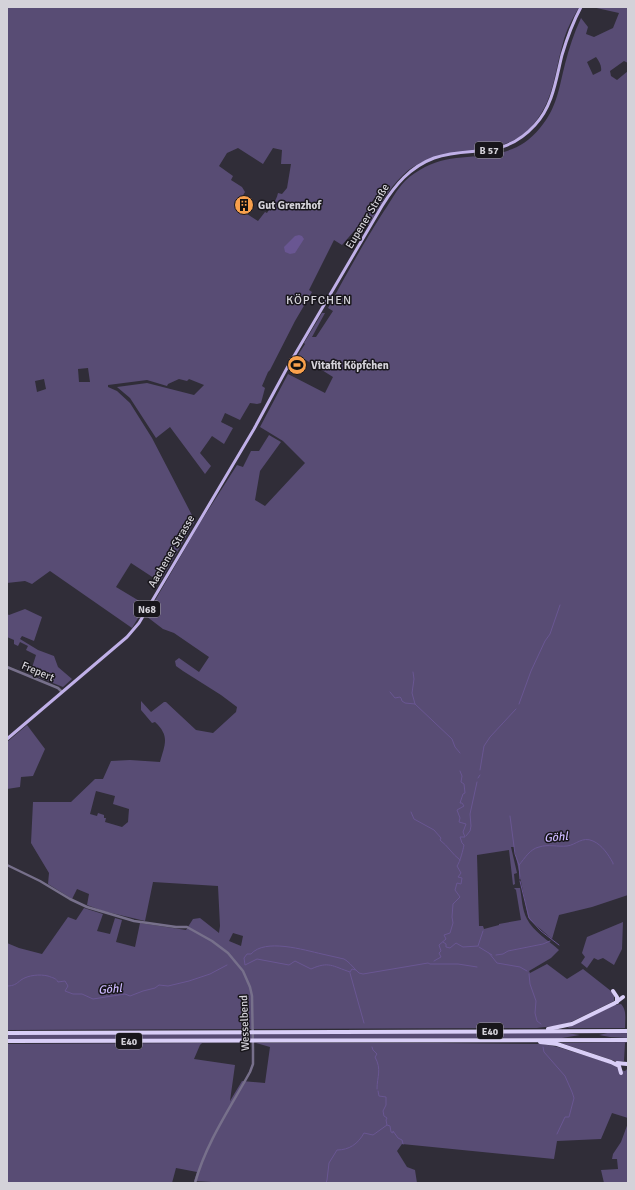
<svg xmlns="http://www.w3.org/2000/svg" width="635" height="1190" font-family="Signika,sans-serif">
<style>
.green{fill:#584c74;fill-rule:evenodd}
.water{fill:#695692}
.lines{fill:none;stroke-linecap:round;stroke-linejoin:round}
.stream{stroke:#695692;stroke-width:1}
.minor{stroke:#77708b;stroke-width:2.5}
.major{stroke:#c0b0e8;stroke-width:3}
.highway{stroke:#d9cef7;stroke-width:4}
.labels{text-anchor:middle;stroke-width:3;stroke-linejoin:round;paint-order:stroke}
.shield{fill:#18161b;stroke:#9c9aa0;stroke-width:1}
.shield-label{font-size:10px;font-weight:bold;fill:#d4d2d9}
.poi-label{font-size:11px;font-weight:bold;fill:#d4d2d9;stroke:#18161b;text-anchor:start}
.street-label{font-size:11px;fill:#d4d2d9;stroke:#18161b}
.neighbourhood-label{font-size:12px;letter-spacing:1px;fill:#d4d2d9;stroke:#18161b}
.water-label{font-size:12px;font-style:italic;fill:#ccb8fe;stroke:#18161b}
</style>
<rect width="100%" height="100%" fill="#302d38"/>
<g class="green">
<path d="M7,7H579C573,18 566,30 563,43C554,74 554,102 531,127C497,164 439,140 403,175C388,189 379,208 369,225L361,223L342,245L334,240L309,290L312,292L295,321L270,370L268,372L262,386L265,388L261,403L257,404L250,403L240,420L225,413L221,422L233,428L224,444L212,436L200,453L211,466L205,474L170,427L156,438L130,398L117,387L147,383L194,395L204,385L189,379L187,381L179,379L168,384L167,386L147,380L108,385V387L117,391L130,403L152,438L195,521L160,582L131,563L116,587L146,605L132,628L50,571L32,584L25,581L7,583ZM238,148L263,164L273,148L282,150L281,164H291L287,188L282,194L278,193C276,202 271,206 267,213L265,212L258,221L236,207L245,192L242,187L231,180L233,176L219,166L227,153ZM88,368L90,382H79L78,369ZM44,379L46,389L37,392L35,381Z"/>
<path d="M592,7H628V63L624,61L610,71L611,76L617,80L628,71V895L592,907L559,915L552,939L530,920L528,916L514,847H511L517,873L514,874L515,884L513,885L509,850L477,855L479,926H483L484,929L499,925V924L521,920L516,890L514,888H520C522,898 522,910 527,919C533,931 549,941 559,950L551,958L529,971L530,973L547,964L567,979L583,969L611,991L614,996V1001L569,1023L555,1026L537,1028L7,1030V943L19,948L42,954L68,917L76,920L84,908L103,914L97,931L110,934L115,918L122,920L116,942L135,947L140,923L186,930L193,919L200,918L219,933L220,926L218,886L153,882L145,921L103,911L87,905L89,894L77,889L72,899L48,884L49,873L31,843L33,802H71L95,779H103L111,761L130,760L160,762C165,744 170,736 155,722L152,723L141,710V701L151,712L164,702H166L196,730L213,733L236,712L237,707L221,695L183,671L176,666L175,661L179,658L199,672L209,657L174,633L163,629L146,616L200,523L237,465L243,467L251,451H259L269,435L281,442L260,471L255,500L265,506L305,463L283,441L260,427L288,374L325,393L333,377L298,355L305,344L304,343L322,313H325L312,337H316L333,311L328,308C346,275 364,242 384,211C391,201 397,189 405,181C411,175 418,171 425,167C462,147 507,169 540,128C557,108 559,88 565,64C569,48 574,33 581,18L588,27L586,34L594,37L613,28L619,13ZM596,57C599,61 602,66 601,71L593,75L587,62ZM96,791L115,796L113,804L129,809L128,822L122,827L105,822L106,818H104V815L98,813L97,816L90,814ZM233,933L243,936L241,946L229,941Z"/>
<path d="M25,609L42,617L34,641L22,636L20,639L38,650L54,656L58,667L72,679L63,687L30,674L36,655L26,650L28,646L20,642L18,646L14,644V640L7,637V614L9,615Z"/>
<path d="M27,725L45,749L33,776L21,777L20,787L7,789V742Z"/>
<path d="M623,922L622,949L614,965L603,958L598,960L594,958L587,968L581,963L585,957L582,953L587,937Z"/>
<path d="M621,1004C627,1010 625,1019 625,1028H567L614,1005Z"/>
<path d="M612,1032H628V1038L610,1037L599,1035Z"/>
<path d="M566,1033L580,1035L562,1038H535L7,1040V1034Z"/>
<path d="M624,1042L628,1043H625L624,1061L618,1062L561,1043Z"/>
<path d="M202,1043L200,1045L194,1059L235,1065L230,1101L242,1081L265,1083L270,1047L256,1043H437L543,1044L558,1047L615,1065L619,1070L625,1071L628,1068V1118L612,1113L601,1139L557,1141L554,1159L402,1144L397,1151L407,1167L415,1170L417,1183H229L194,1181L197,1172L176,1168L172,1183H7V1044Z"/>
<path d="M628,1123V1183H604L601,1170L618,1169L617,1159H612L613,1154L621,1142Z"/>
</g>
<path class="water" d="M299,235L302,236L304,239L295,253L290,254L285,252L284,247L295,236Z"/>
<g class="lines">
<g class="stream">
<path d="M413,672L414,679L412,693L415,704L452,739L455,747L460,753"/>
<path d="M390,692L395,698L400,697L401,698L402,701L405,703L415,704"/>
<path d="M519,704L531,671L545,641L550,634L560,605"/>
<path d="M480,770L484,746L490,737L516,709"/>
<path d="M478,778L480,775"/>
<path d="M411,812L414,819L434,830L441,838L440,840C448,846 452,854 460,860"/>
<path d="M510,816L515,854L519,865"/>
<path d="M466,836L470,831L471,826L470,814L477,782"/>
<path d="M520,879L519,865C525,858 530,849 539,847C548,844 558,847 567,846C576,845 582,836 593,841C602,845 608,854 613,863V864"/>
<path d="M520,881L529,918L541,931L559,945"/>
<path d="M443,942L446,944V947L450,948L456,943L463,947L478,946L483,931"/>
<path d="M479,947L492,955"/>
<path d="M489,953L497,963L520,967L527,971"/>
<path d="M496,955L503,954L508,951L543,944L550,941"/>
<path d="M434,961L441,957L439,953L441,951L439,945L446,939L444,935L450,933L453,923L452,917L453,904L460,897L455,890L457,883L461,884L462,878L458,877L461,873L457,866C460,862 463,850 464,845L462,843L460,837H465L463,832L466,824L459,822L460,818L457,810L464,806L462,803H460L463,794L465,793L464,784L461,782L462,776L460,771"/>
<path d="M350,972C332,966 329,961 311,969L295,961L289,965L257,959L245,965L244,958L247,954H251C265,938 304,950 322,954C329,956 337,957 344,959C348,961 352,966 356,970"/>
<path d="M350,972L352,969L356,970L359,973L363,974L428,963L430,964H458L477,967"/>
<path d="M350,973L364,1023"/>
<path d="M529,974L530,984L536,1001L535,1013L537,1021L541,1024"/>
<path d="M7,986C14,986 16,984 21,980C28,975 40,974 48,976C53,978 56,978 58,982L65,981L68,986L65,991L73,994H82L93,999L125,994L130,996L143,991L155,988L159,985L168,986L189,981L210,974L227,965"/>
<path d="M372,1047L373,1050L377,1054L375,1057C382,1070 377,1076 377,1089"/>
<path d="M543,1047L544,1052L565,1076L572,1092L574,1098L569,1117H565L557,1134"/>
<path d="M387,1125L390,1126L391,1132L393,1133V1131L398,1138L402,1140L403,1144"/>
<path d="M326,1183L327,1180L329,1163L337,1150C349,1150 358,1144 364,1133L373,1135L387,1125L386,1120L387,1118L384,1116L383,1111L386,1105V1097L379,1096L378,1091"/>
</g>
<g class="minor">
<path d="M7,667L58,688L62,692"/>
<path d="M7,865L40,881L70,899L87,907L134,921L176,927H187L212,941L228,953L243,971L250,987L252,996L253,1050V1064L250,1072C230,1108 206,1143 195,1183"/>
</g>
<path class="major" d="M7,739L127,637L139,623L254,429L287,368L382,206C395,185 410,167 434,158C473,145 502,161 535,125C553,106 556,79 562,55C567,38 573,22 581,7"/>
<g class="highway">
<path d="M613,991L617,997V1002"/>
<path d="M548,1029L572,1024L615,1003L623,997"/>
<path d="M7,1033L628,1031"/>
<path d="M7,1041L628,1040"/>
<path d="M540,1042L557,1044L611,1062L619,1066L621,1073"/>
<path d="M617,1063L627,1064"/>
</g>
</g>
<defs>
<g id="building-disc" transform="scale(1)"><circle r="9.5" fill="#f8a04c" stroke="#18161b"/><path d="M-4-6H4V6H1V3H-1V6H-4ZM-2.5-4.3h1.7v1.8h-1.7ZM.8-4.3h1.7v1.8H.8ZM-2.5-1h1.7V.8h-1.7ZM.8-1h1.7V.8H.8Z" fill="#111"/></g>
<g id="stadium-disc" transform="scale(1)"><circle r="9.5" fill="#f8a04c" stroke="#18161b"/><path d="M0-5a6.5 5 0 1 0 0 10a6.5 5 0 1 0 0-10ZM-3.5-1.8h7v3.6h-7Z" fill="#111"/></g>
</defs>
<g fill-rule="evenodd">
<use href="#building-disc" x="244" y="205"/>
<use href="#stadium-disc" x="297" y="365"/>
</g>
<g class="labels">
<g class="shield">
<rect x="475" y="142" width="28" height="16" rx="3"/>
<rect x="134" y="601" width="26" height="16" rx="3"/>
<rect x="477" y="1023" width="26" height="16" rx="3"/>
<rect x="116" y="1033" width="26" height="16" rx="3"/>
</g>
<g class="shield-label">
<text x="489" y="154">B 57</text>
<text x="147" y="613">N68</text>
<text x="490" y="1035">E40</text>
<text x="129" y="1045">E40</text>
</g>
<g class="poi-label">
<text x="258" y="209">Gut Grenzhof</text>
<text x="311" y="369">Vitafit Köpfchen</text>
</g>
<g class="street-label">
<text transform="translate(367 216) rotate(-59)" y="4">Eupener Straße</text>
<text transform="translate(171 551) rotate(-60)" y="4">Aachener Strasse</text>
<text transform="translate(38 671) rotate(23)" y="4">Frepert</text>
<text transform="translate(244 1023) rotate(-92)" y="4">Wesselbend</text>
</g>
<g class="neighbourhood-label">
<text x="319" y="304">KÖPFCHEN</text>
</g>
<g class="water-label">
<text transform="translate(556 837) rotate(-5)" y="4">Göhl</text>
<text transform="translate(110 989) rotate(-5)" y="4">Göhl</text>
</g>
</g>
<rect width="635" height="1190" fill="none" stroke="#d4d2d9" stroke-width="16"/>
</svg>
